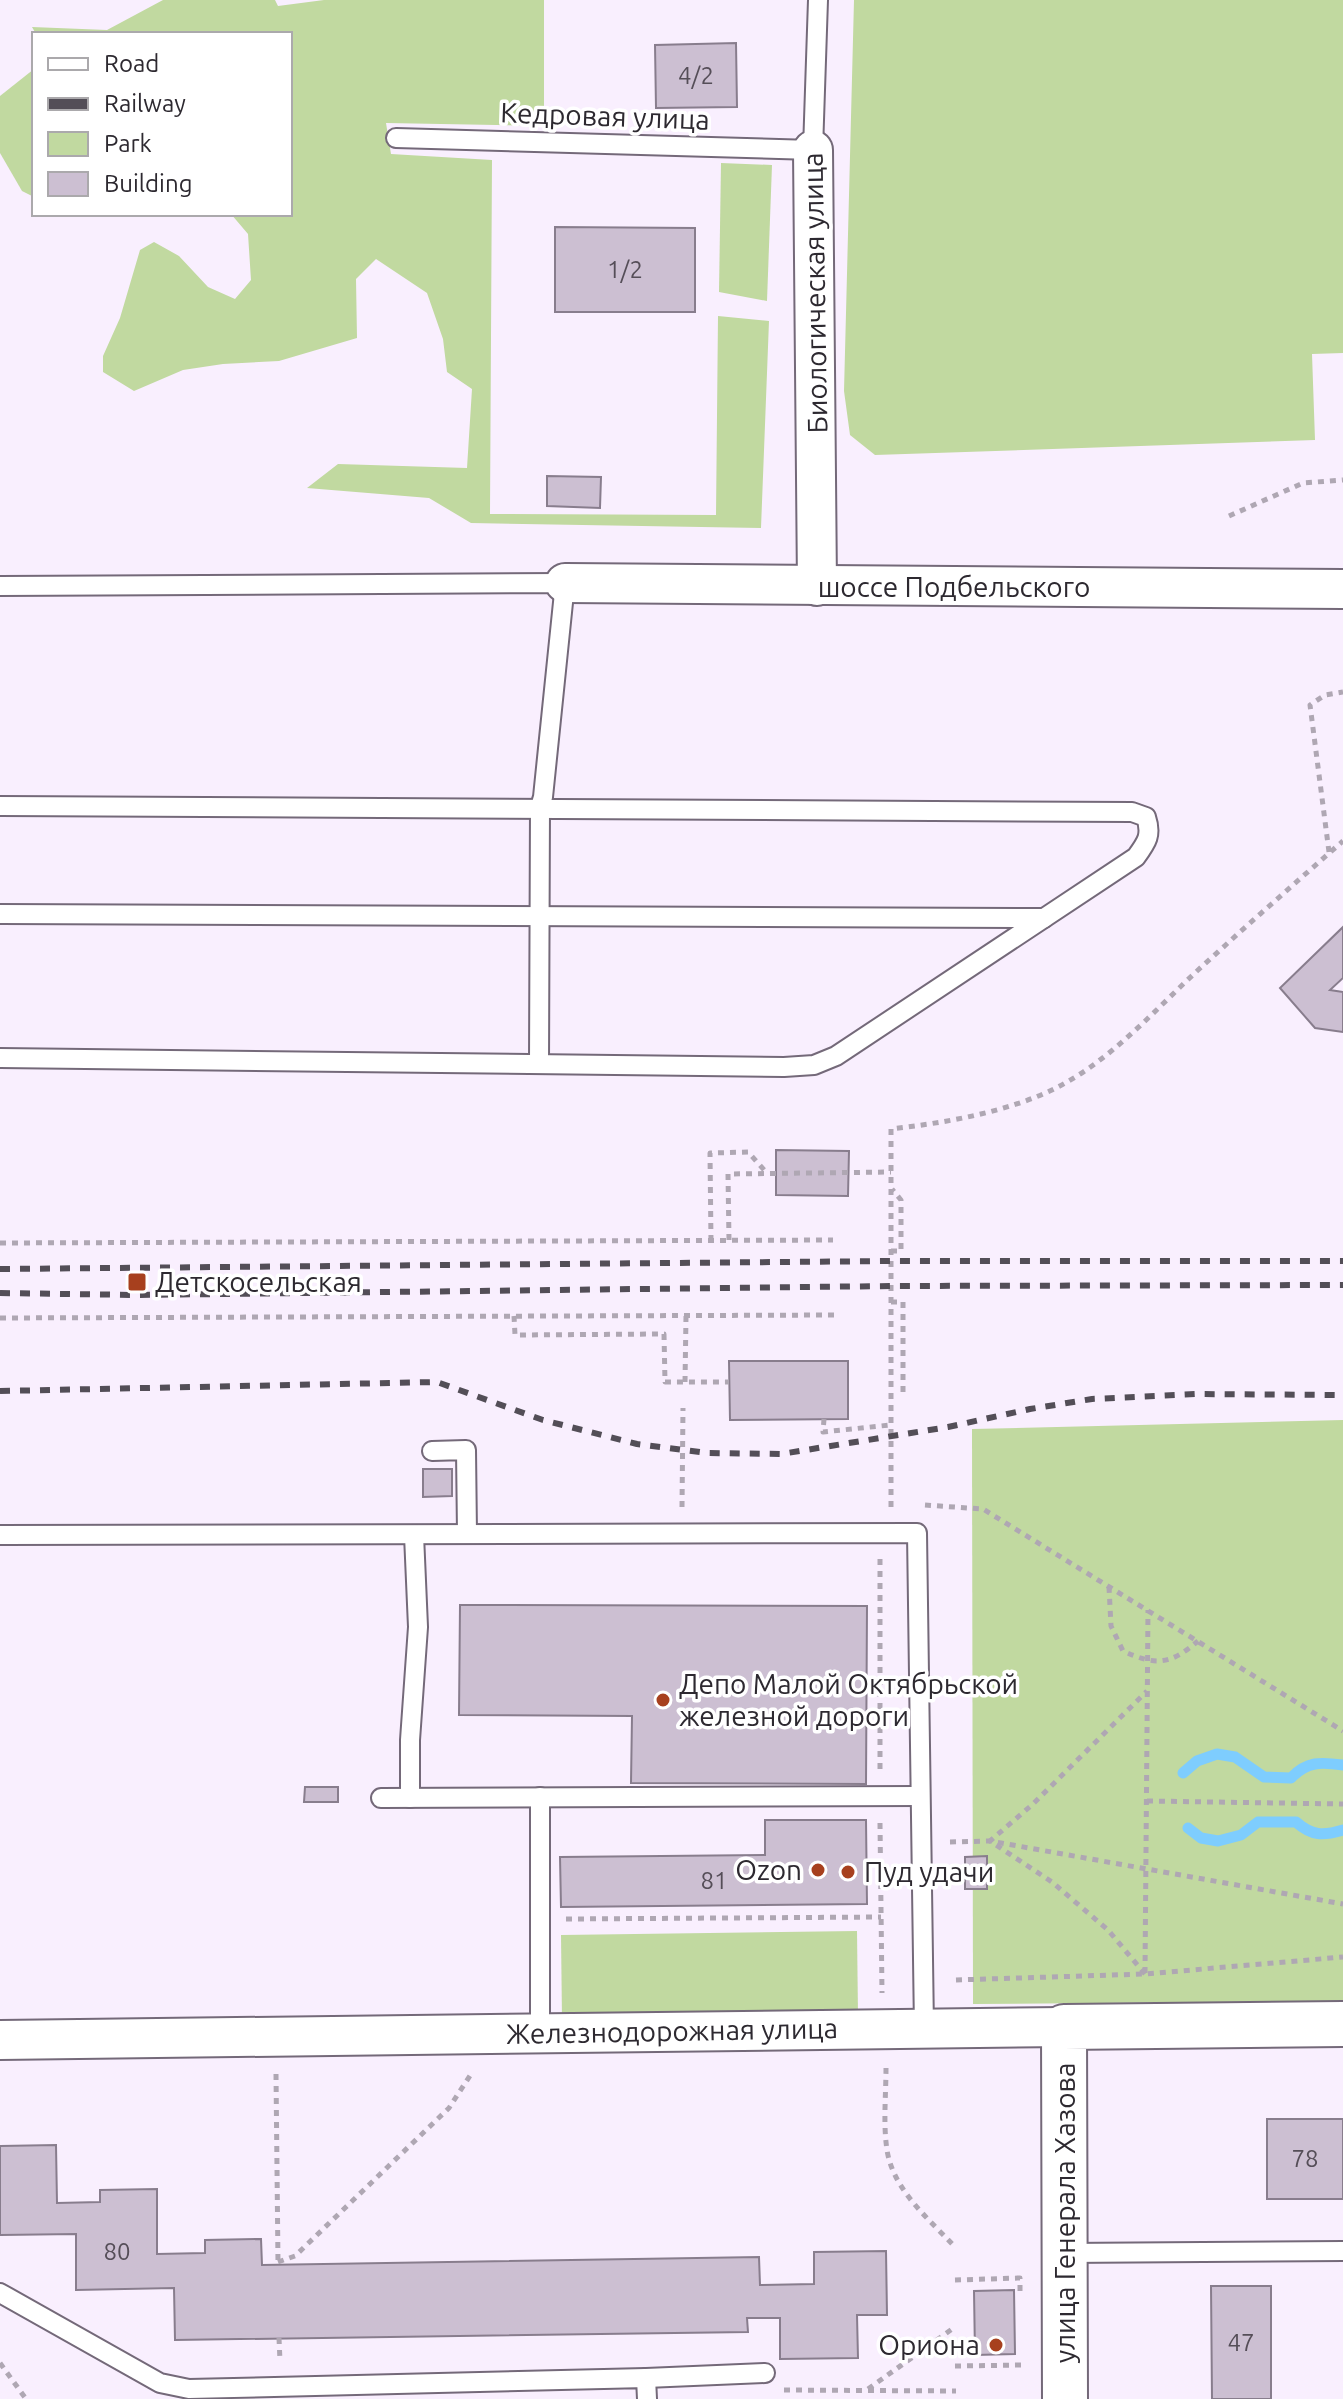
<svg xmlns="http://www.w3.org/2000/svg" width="1343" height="2399" font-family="Ubuntu,sans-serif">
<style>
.green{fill:#c1d9a0}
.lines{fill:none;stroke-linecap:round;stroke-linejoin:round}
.stream{stroke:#7ecdfe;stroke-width:11}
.building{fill:#ccbfd2;stroke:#887d8d;stroke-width:2}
.service-casing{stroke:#746979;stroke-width:22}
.minor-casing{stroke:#746979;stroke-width:42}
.tertiary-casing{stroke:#746979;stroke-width:48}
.path{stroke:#afa7b3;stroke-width:5;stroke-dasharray:6 6;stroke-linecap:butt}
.service{stroke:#fff;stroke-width:18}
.minor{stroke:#fff;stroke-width:38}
.tertiary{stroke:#fff;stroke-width:44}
.rail{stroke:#534e57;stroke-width:6;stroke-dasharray:10 10;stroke-linecap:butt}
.poi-dot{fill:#a7401e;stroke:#fff;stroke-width:3}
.labels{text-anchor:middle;stroke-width:7;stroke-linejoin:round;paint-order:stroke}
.number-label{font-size:24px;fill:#554e58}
.street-label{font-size:28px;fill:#2d2930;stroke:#fff}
.poi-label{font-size:28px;fill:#2d2930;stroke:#fff;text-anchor:start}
</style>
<rect width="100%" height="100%" fill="#f9effe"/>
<g class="green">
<path d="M163,0H275L278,6L324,0H544V126L386,123L391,154L492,160L490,514L716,515L718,316L769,321L761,528L471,523L429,498L307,488L338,464L467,468L472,389L447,372L443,339L427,293L376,259L356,279L357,338L279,361L223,364L183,370L134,391L103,372V356L120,318L140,250L154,242L179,256L208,287L235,299L251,280L248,234L231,214H290V34H36L32,27L107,30Z"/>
<path d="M854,0H1343V353L1312,354L1315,440L875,455L850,435L844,391Z"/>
<path d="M34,69V197L22,191L0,153V96Z"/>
<path d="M721,163L772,165L767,301L719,292Z"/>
<path d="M1343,1420V2001L973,2004L972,1429Z"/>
<path d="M857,1931L858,2016L562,2020L561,1935Z"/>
</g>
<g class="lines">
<g class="stream">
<path d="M1183,1773L1197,1761L1217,1754L1235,1757L1264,1777L1291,1778C1307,1761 1321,1762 1343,1765"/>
<path d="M1188,1828L1201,1838L1218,1841L1241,1835L1258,1822H1296C1312,1836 1323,1836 1343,1830"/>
</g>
</g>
<g class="building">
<path d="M736,43L737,107L656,108L655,45Z"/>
<path d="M555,227L695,228V312H555Z"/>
<path d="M547,476L601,477L600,508L547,506Z"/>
<path d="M1343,927V978L1330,990L1343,992V1032L1315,1028L1280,988Z"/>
<path d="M776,1150L849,1151L848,1196L776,1195Z"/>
<path d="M729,1361H848V1419L730,1420Z"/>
<path d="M423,1469H452V1496L423,1497Z"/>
<path d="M460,1605L867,1606L866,1784L631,1783L632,1716L459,1715Z"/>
<path d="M305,1787H338V1802H304Z"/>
<path d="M765,1820H866L867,1904L561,1907L560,1857L765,1855Z"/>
<path d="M987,1856V1889H965V1857Z"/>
<rect x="1267" y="2119" width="76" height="80"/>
<path d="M56,2145L57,2203L100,2202V2190L157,2189V2254L205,2253V2240L261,2239L262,2265L759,2257L760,2285L814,2284V2252L886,2251L887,2315H857L858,2358L780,2359V2318H747L748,2332L175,2340L174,2288L76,2290V2234L0,2235V2146Z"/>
<path d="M1211,2286H1271V2399H1212Z"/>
<path d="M1014,2290L1015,2354L975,2355L974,2291Z"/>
</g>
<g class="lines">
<g class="service-casing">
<g id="service">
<path d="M396,138L813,150L818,0"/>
<path d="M0,586L565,583L543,797L540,807L539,1064"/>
<path d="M0,806L1132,812L1146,817C1152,835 1147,842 1136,857L836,1056L814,1065L784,1067L0,1058"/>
<path d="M0,914L1044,918"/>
<path d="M432,1451L466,1450L467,1533"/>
<path d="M0,1535L917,1533L924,2029"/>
<path d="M540,1797V2032"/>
<path d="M381,1798L920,1796"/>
<path d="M410,1798V1740L418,1627L414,1535"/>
<path d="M1065,2253L1343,2251"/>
<path d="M0,2293L160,2383L189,2389L646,2378L647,2399"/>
<path d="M646,2378L765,2373"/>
</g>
</g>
<g class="minor-casing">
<g id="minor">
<path d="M813,150L817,586"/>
<path d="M565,583L1343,589"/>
<path d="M0,2040L1064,2027"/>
</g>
</g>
<g class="tertiary-casing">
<path id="tertiary" d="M1065,2399L1064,2027L1343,2024"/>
</g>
<g class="path">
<path d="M1229,516L1303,483L1343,480"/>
<path d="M1329,852L1310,705L1325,695L1343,692"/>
<path d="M729,1240L728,1174L891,1172"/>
<path d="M711,1241L710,1153L748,1152L766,1172"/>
<path d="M0,1243L833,1240"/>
<path d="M891,1251H901V1200L892,1189"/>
<path d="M891,1302H903V1397"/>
<path d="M514,1316L515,1335L664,1334L665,1382H729"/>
<path d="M0,1318L838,1315"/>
<path d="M685,1382L686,1316"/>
<path d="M824,1419L823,1432L890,1425"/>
<path d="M925,1505L983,1509L1343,1731"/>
<path d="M682,1507L683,1408"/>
<path d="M891,1507V1129C944,1123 1008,1112 1056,1088C1111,1060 1153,1012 1197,971C1245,927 1294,884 1343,841"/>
<path d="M1109,1587L1111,1626L1123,1651C1156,1666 1170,1665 1198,1641"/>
<path d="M880,1769V1559"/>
<path d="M1147,1801L1343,1804"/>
<path d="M880,1823L882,1993"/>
<path d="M950,1842L990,1841L1343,1904"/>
<path d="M566,1919L881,1917"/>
<path d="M1145,1973L1148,1610"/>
<path d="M1145,1974L1108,1930L1052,1882L990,1841L1033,1804L1147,1691"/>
<path d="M956,1980L1145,1974L1343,1957"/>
<path d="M886,2068C886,2094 883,2124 887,2150C893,2190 929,2219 955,2247"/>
<path d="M276,2074L278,2263"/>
<path d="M278,2262L295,2256L449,2108L473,2071"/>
<path d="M955,2280L1020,2278V2292"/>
<path d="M279,2338L280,2361"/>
<path d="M0,2363L26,2399"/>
<path d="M955,2366L1023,2365V2362"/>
<path d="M868,2389L955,2327"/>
<path d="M784,2390L956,2391"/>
</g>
<use href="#service" class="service"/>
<use href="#minor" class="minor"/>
<use href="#tertiary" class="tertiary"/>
<g class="rail">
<path d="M0,1269L892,1261H1343"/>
<path d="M0,1293L137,1295L892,1286L1343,1285"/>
<path d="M0,1391L437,1382L543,1420L637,1444L708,1453L781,1454L948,1427L1030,1409L1092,1399L1195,1394L1343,1395"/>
</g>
</g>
<g class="poi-dot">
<rect x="127" y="1272" width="20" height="20" rx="4"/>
<circle cx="663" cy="1700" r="8"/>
<circle cx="818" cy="1870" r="8"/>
<circle cx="848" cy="1872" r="8"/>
<circle cx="996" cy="2345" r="8"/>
</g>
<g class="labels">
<g class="number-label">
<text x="696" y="84">4/2</text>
<text x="625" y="278">1/2</text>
<text x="714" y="1889">81</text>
<text x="1305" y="2167">78</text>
<text x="117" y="2260">80</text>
<text x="1241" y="2351">47</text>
</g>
<g class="street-label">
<text transform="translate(605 116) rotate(2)" y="10">Кедровая улица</text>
<text transform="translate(815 293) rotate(-91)" y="10">Биологическая улица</text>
<text x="954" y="597">шоссе Подбельского</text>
<text transform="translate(672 2031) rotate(-1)" y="10">Железнодорожная улица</text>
<text transform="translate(1065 2213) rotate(-90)" y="10">улица Генерала Хазова</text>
</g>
<g class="poi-label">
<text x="155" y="1292">Детскосельская</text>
<text x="679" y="1694">Депо Малой Октябрьской<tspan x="679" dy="32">железной дороги</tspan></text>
<text x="802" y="1880" text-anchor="end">Ozon</text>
<text x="864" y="1882">Пуд удачи</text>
<text x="980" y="2355" text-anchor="end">Ориона</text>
</g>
</g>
<rect x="32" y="32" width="260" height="184" fill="#ffffff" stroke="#aba9ac" stroke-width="2"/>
<rect x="48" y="58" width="40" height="12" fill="#ffffff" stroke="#aba9ac" stroke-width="2"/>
<text x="104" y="72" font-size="24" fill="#2d2930">Road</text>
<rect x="48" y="98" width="40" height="12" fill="#534e57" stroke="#aba9ac" stroke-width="2"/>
<text x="104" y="112" font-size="24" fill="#2d2930">Railway</text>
<rect x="48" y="132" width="40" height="24" fill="#c1d9a0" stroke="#aba9ac" stroke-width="2"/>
<text x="104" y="152" font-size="24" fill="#2d2930">Park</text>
<rect x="48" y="172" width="40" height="24" fill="#ccbfd2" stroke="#aba9ac" stroke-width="2"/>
<text x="104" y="192" font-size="24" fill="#2d2930">Building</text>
</svg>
